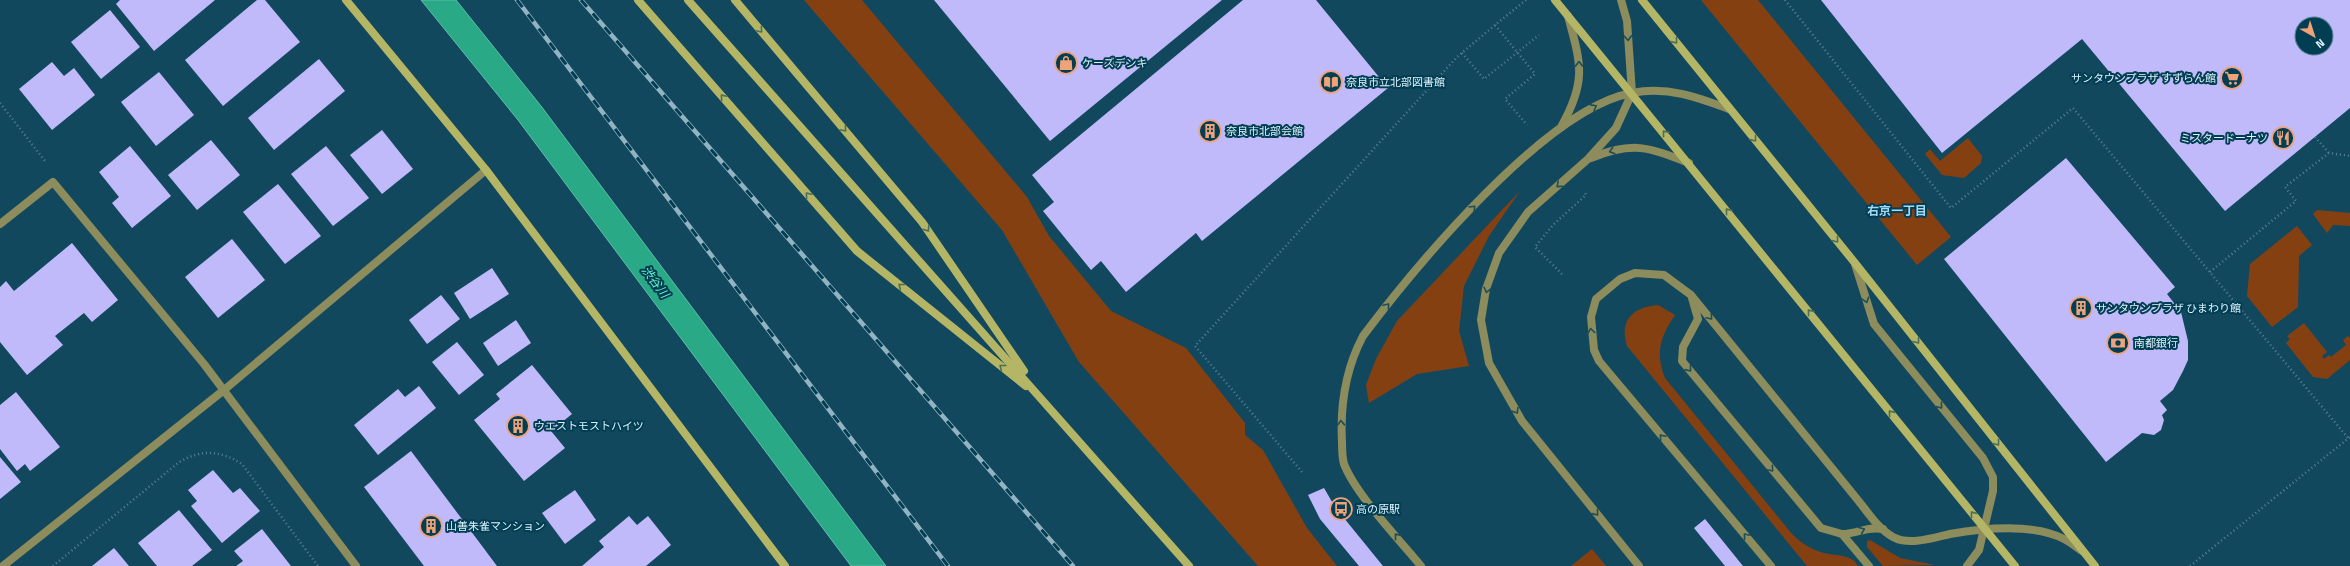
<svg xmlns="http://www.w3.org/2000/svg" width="2350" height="566" font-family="'Titillium Web','Noto Sans JP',sans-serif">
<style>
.green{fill:#854012}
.water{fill:#29a985;stroke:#5fbfa9}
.building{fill:#c0b9fa;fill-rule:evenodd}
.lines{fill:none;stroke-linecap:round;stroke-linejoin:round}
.path{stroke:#568193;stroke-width:2.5;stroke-dasharray:1 3;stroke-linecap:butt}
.lane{stroke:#8c8c5c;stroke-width:8}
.street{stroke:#8c8c5c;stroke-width:8}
.secondary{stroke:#b5b665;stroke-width:8}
.rail-casing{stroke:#92b3c1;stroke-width:4.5}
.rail{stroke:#023e53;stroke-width:3;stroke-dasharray:9;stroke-linecap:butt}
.oneway{stroke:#4a6e5a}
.oneway2{stroke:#1e4e55}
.labels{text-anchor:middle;stroke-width:4;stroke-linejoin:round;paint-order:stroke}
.poi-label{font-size:11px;fill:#ddf2fc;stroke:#023e53;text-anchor:start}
.neighbourhood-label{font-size:12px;font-weight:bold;fill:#a3d9f3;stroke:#023e53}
.water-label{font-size:12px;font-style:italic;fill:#63facb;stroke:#023e53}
</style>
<rect width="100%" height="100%" fill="#12485e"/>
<g class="green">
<path d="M804,0H862L1027,197L1049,236L1111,311L1186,348L1245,423V435L1263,450L1307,528L1337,566H1258L1079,362L1002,230Z"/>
<path d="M1701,0H1758L1951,237L1917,265Z"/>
<path d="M1968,138L1982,156L1981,163L1964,178L1942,175L1925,154L1930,149L1940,161Z"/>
<path d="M1520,191L1489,236L1464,286L1459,331L1469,366L1417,374L1369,403L1366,385L1376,359L1397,321Z"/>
<path d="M2317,210L2350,213V226L2333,225L2327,233L2313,214Z"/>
<path d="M2297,226L2312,245L2299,256L2298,307L2272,327L2247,296L2250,264Z"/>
<path d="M1658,305L1675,315C1660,337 1655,353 1665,378L1792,534C1801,543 1812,550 1824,553C1836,556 1852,554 1858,566H1807L1627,346C1619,320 1633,307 1658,305Z"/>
<path d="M2304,323L2327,352L2322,356L2324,359L2329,355L2331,357L2346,345L2343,340L2348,336L2350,338V360L2327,379L2313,377L2286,343L2290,339L2287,336Z"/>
<path d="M1870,540L1900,558L1935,565L1883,566L1867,547V541Z"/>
<path d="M1592,549L1606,566H1571Z"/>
</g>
<path class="water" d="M421,0H456L541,106L886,566H851L518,120Z"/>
<g class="building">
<path d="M120,0H215L154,51L116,4Z"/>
<path d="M257,0H265L300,42L223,106L185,60Z"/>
<path d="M934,0H1222L1050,141Z"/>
<path d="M1243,0H1316L1388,88L1202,241L1196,233L1126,292L1101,261L1091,270L1043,211L1054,202L1032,175Z"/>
<path d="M1821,0H2350V108L2225,211L2082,39L1942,153ZM2302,24H2326V48H2302Z"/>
<path d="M110,10L140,47L101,79L71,42Z"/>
<path d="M319,59L345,91L274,150L248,118Z"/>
<path d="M52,62L64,76L74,68L95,95L52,130L19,89Z"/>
<path d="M159,72L194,115L156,146L121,102Z"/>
<path d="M382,130L413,169L382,194L350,155Z"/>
<path d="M211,140L240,175L197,210L168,175Z"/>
<path d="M130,146L171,196L132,228L112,203L119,197L99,172Z"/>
<path d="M326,146L369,198L333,226L291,174Z"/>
<path d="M2066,158L2175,287L2167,294L2181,312L2188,341V360L2183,371L2173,390L2160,401L2167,410L2162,415L2164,420L2161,430L2154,435L2142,433L2106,462L1944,259Z"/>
<path d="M278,184L321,236L285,264L243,212Z"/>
<path d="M232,239L265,280L218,318L185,277Z"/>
<path d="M72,243L118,300L92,322L84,313L55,336L63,345L27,375L0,342V287L6,281L14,291Z"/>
<path d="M492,268L509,294L470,319L454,293Z"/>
<path d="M441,295L460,319L427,344L409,320Z"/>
<path d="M516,320L531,343L498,366L483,343Z"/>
<path d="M457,342L484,375L459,395L432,362Z"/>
<path d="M532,365L572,414L551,431L565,448L524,481L474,420L500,399L496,394Z"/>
<path d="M419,386L436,408L378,455L354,425L398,389L405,397Z"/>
<path d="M16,392L60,447L30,471L25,464L17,471L0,449V405Z"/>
<path d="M411,451L497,566H424L364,487Z"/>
<path d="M0,457L21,482L0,499Z"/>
<path d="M213,470L233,493L240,488L260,511L222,543L191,506L197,501L188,490Z"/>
<path d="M1324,488L1335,507L1383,566H1359L1320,519L1308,495Z"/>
<path d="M575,490L596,520L565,544L542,513Z"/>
<path d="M179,510L212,550L192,566H157L138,543Z"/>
<path d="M629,516L637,525L648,516L671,545L646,566H582L604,547L599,541Z"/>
<path d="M1705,519L1743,566H1725L1694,528Z"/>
<path d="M262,529L291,566H236L243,561L234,551Z"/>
<path d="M114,548L129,566H92Z"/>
</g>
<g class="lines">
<g class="path">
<path d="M1526,0L1495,25L1535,74L1505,99L1527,125"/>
<path d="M1785,0L1951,208L2073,108L2348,438"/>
<path d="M1462,53L1484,79L1539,35"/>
<path d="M0,103L45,161"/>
<path d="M2315,137L2329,153"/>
<path d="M2210,272L2296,201L2285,187L2329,153L2350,156"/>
<path d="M1562,274L1535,247L1553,225L1586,195L1585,193"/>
<path d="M1302,472L1195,346L1457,57L1495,25"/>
<path d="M53,566L178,463C200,449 220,450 242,464L318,566"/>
<path d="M2190,566L2350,437"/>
</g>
<g class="lane">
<path d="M1621,0L1627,21L1632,93L1616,128L1588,159L1528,212L1499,253L1486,289L1481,320L1489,363L1522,421L1639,566"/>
<path d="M1561,127C1587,81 1581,64 1568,16"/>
<path d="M1591,158C1633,141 1648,147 1689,163"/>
<path d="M1855,264L1874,324L1983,458L1993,477V491L1979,550L1967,566"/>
<path d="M1692,298L1698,319L1683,347L1682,361L1821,528L1842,534L1869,566"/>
<path d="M1842,534C1859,534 1865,526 1883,529"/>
<path d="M1421,566C1399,539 1356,495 1344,464C1342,457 1342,449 1342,442C1340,405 1345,370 1363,336C1415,267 1546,108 1632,93C1667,86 1697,97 1729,109"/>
<path d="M1771,566L1599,361L1594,350L1591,317L1596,299L1620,279L1635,273L1664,275L1691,295L1857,499C1867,511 1878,529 1893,537C1909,546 1933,538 1950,534C1983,528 2034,523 2064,539C2070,542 2076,547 2082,551"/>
</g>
<g class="street">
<path d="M0,224L53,182L204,364L356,566"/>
<path d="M3,566L224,390L486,170"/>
</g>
<g class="secondary">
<path d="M346,0L486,170L785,566"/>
<path d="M638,0L857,251L1026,386"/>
<path d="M688,0L1189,566"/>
<path d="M735,0L922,222L1024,371"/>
<path d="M1555,0L2015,566"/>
<path d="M1642,0L1855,263L2095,566"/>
</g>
<g class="rail-casing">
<g id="rail">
<path d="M517,0L948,566"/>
<path d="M581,0L1073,566"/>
</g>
</g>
<use href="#rail" class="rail"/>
</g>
<defs><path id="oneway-chevron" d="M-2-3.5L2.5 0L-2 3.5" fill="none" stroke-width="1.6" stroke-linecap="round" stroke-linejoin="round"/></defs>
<g class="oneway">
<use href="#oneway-chevron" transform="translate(760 30) rotate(50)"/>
<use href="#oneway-chevron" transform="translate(1675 41) rotate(51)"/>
<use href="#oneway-chevron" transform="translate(723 97) rotate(-131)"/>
<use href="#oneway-chevron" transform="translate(844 129) rotate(50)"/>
<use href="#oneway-chevron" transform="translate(1665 133) rotate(-129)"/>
<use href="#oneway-chevron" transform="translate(1754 139) rotate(51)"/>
<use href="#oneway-chevron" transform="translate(808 195) rotate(-131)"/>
<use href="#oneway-chevron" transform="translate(1728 211) rotate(-129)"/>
<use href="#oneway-chevron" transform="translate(927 229) rotate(56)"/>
<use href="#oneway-chevron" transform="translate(1836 240) rotate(51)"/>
<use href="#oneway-chevron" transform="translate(901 286) rotate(-141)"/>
<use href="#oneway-chevron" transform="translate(1810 312) rotate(-129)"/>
<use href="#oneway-chevron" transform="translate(1917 341) rotate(52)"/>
<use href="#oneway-chevron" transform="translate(1002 367) rotate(-141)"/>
<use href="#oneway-chevron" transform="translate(1891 413) rotate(-129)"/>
<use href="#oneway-chevron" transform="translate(1997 443) rotate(52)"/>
<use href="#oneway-chevron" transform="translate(1973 514) rotate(-129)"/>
</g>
<g class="oneway2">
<use href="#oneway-chevron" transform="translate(1628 38) rotate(87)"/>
<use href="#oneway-chevron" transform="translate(1579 64) rotate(-91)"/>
<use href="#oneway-chevron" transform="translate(1594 107) rotate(-29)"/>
<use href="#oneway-chevron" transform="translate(1612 151) rotate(164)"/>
<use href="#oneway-chevron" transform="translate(1559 185) rotate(138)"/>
<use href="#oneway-chevron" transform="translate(1473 208) rotate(-46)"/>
<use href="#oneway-chevron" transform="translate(1487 290) rotate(104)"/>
<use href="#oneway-chevron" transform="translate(1866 300) rotate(73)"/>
<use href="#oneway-chevron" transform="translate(1387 306) rotate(-50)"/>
<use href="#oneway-chevron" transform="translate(1710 317) rotate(50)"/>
<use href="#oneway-chevron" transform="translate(1591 331) rotate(-98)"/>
<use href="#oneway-chevron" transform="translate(1689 369) rotate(51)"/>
<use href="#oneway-chevron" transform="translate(1940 406) rotate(51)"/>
<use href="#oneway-chevron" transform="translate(1516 411) rotate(58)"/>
<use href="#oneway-chevron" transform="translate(1341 423) rotate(-92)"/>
<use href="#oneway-chevron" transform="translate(1662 437) rotate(-131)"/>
<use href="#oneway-chevron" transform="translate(1771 469) rotate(50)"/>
<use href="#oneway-chevron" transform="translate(1596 513) rotate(51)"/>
<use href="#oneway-chevron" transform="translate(1862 530) rotate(-22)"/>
<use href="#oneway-chevron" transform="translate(1397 536) rotate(-129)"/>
<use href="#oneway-chevron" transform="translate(1746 536) rotate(-130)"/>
</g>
<defs>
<g id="shop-ring" transform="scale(1.15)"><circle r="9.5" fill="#023e53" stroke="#f0a278" stroke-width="1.5"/><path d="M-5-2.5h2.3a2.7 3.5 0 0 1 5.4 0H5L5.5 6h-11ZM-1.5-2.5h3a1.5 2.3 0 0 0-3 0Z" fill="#f0a278"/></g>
<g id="supermarket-ring" transform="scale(1.15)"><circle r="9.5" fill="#023e53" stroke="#f0a278" stroke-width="1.5"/><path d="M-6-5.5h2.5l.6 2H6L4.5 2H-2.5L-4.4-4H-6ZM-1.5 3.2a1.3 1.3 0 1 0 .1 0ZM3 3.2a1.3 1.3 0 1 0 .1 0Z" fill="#f0a278"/></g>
<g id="library-ring" transform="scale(1.15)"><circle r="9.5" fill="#023e53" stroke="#f0a278" stroke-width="1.5"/><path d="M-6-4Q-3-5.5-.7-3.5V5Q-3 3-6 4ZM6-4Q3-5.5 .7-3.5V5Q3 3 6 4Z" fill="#f0a278"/></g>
<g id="building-ring" transform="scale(1.15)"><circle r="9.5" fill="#023e53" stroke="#f0a278" stroke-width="1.5"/><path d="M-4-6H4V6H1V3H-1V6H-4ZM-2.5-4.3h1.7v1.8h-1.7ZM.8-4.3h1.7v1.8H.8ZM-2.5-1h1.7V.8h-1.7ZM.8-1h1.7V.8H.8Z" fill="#f0a278"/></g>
<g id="restaurant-ring" transform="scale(1.15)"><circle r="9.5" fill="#023e53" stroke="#f0a278" stroke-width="1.5"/><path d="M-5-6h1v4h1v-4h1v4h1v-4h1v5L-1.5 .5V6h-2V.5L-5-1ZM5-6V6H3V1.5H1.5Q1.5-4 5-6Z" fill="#f0a278"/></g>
<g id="bank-ring" transform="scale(1.15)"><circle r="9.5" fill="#023e53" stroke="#f0a278" stroke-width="1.5"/><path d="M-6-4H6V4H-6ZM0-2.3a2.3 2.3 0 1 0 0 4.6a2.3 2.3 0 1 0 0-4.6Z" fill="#f0a278"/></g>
<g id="bus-ring" transform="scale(1.15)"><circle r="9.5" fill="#023e53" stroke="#f0a278" stroke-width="1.5"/><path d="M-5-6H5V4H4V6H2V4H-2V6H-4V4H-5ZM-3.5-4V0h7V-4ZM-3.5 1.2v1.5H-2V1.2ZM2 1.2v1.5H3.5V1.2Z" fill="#f0a278"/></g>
</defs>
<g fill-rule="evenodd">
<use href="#shop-ring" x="1066" y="63"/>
<use href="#supermarket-ring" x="2232" y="78"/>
<use href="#library-ring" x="1331" y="82"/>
<use href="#building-ring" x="1210" y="131"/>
<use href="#restaurant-ring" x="2283" y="138"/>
<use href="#building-ring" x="2081" y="308"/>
<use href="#bank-ring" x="2118" y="343"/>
<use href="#building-ring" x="518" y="426"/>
<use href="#bus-ring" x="1341" y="509"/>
<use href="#building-ring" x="431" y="526"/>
</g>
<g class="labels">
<g class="poi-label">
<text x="1082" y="67">ケーズデンキ</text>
<text x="2216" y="82" text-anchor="end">サンタウンプラザ すずらん館</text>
<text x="1346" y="86">奈良市立北部図書館</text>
<text x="1226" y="135">奈良市北部会館</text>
<text x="2268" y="142" text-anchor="end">ミスタードーナツ</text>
<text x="2096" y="312">サンタウンプラザ ひまわり館</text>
<text x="2134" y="347">南都銀行</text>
<text x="534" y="430">ウエストモストハイツ</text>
<text x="1356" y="513">高の原駅</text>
<text x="446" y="530">山善朱雀マンション</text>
</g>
<g class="neighbourhood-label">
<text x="1897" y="215">右京一丁目</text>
</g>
<g class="water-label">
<text transform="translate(655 282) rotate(53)" y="4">渋谷川</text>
</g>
</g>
<g transform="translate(2314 36) rotate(141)"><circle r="19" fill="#023e53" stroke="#5a8697"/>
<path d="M0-3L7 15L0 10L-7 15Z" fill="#f0a278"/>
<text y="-6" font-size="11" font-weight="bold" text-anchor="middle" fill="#ddf2fc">N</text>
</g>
</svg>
